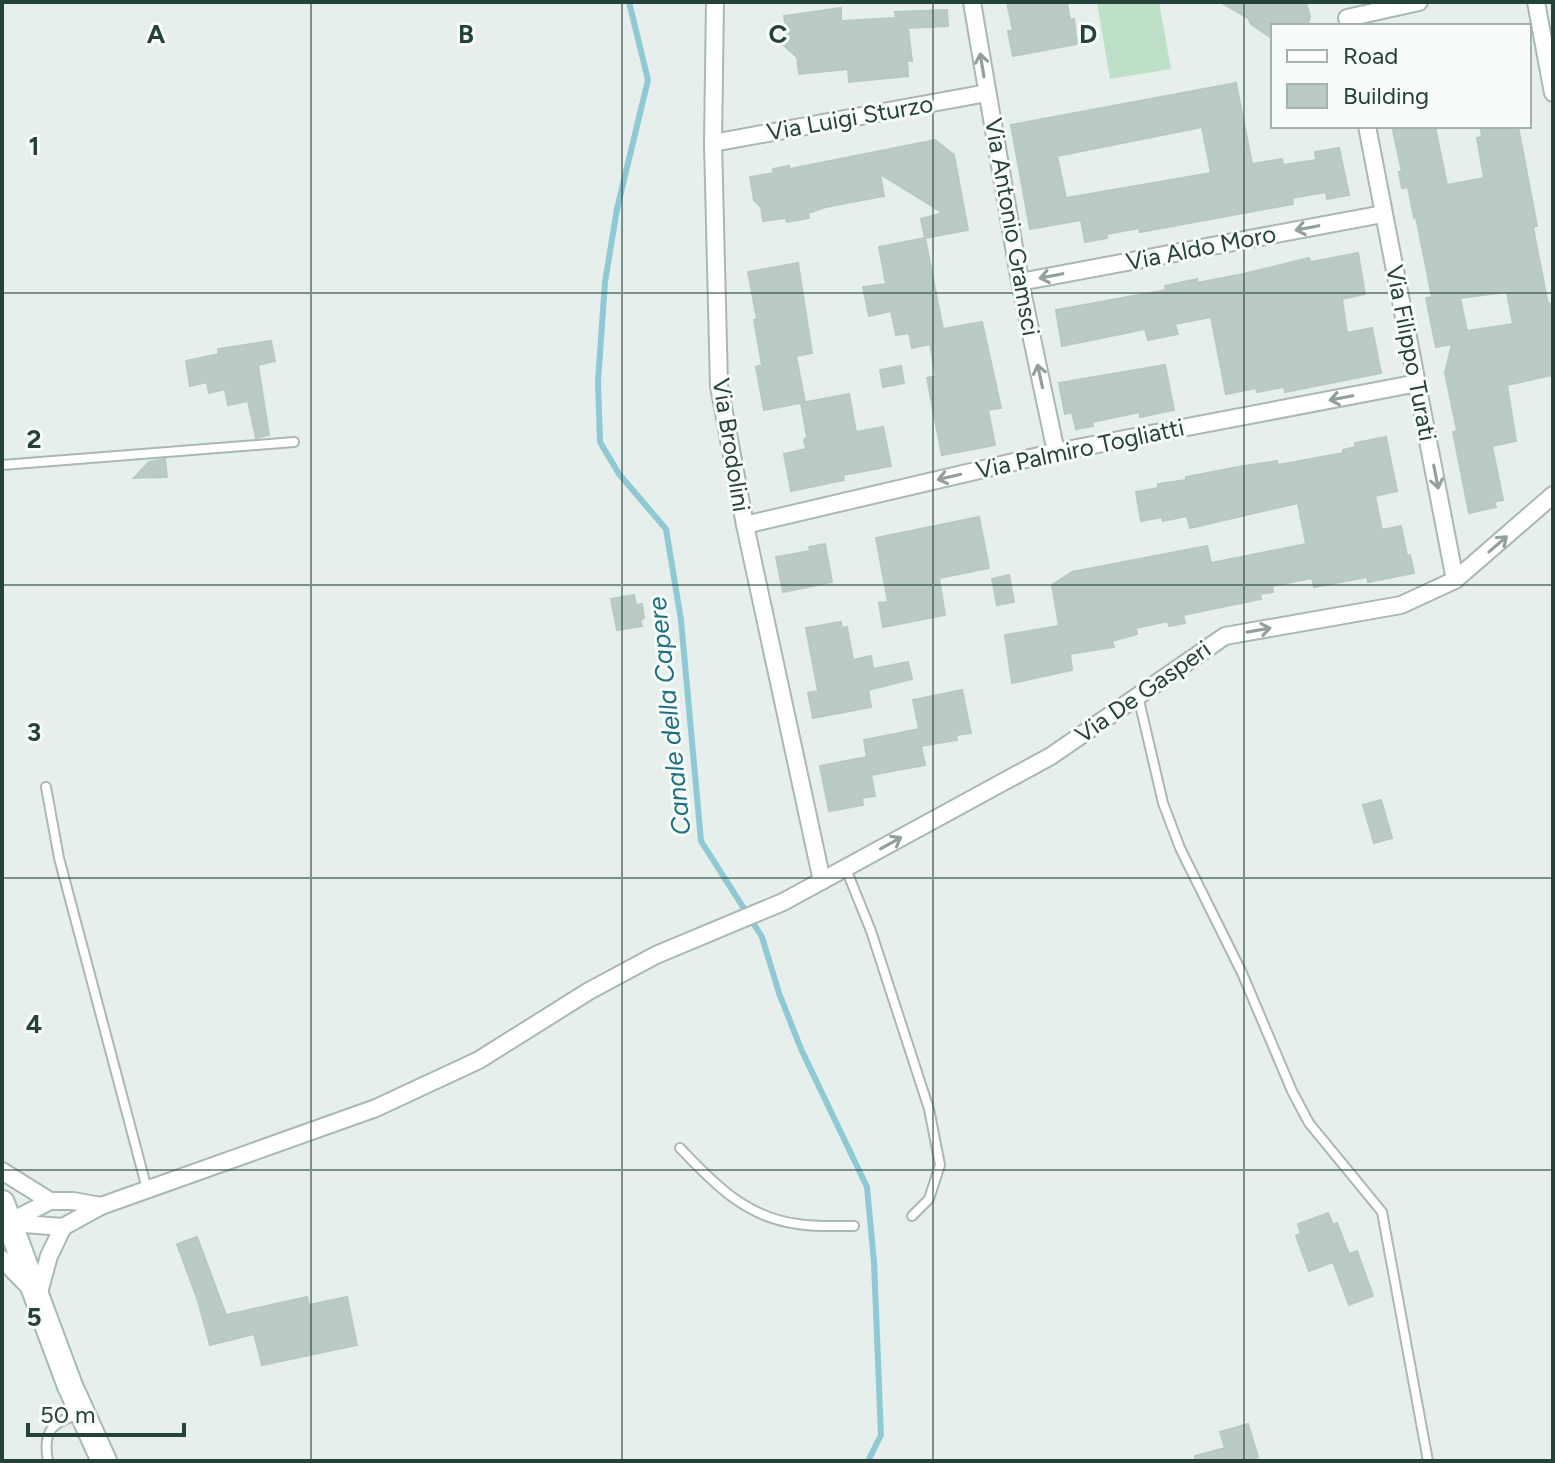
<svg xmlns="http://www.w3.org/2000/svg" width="1555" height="1463" font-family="Figtree,sans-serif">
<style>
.green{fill:#bfe0c8}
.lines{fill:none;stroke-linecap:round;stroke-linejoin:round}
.stream{stroke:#8ec9d4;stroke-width:6}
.building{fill:#bbcac4;stroke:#b8c9c2;stroke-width:2;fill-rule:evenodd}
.lane-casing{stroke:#a8b8b2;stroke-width:12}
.street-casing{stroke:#a8b8b2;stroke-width:20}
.secondary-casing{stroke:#a4bbb3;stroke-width:28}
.lane{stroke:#fff;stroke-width:8}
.street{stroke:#fff;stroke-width:16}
.secondary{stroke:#fff;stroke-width:24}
.oneway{stroke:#92a09c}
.grid{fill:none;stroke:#24423a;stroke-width:2;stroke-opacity:0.55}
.labels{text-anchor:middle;stroke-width:6;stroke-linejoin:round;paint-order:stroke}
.street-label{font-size:24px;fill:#24423a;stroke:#f7fbf9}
.water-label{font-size:26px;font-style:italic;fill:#1c6f80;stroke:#f7fbf9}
.grid-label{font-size:26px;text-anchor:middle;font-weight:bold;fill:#24423a;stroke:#f7fbf9;stroke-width:6;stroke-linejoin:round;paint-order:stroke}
</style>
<rect width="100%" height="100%" fill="#e6efeb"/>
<path class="green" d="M1097,2H1159L1171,69L1110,79Z"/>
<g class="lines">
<path class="stream" d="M629,2L648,80L617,209L605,282L598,381L600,442L619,474L666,529L681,620L701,841L762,937L779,993L801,1049L867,1187L874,1262L881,1435L868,1461"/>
</g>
<g class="building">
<path d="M1007,2H1067L1070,20L1074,19L1077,44L1013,56L1008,31H1013Z"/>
<path d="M1220,2H1306L1310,17L1307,26H1273V39L1251,24L1248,18Z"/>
<path d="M841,8V21L896,18L895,12L947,10L948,26L908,28L912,61H907L908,76L849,82L848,69L799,74L797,57L779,41L786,28L784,16Z"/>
<path d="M1236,83L1252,164L1282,159L1283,165L1316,160L1315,152L1339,148L1349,195L1327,199L1326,192L1292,198L1293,204L1140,232L1139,228L1107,234V238L1085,242L1081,220L1030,229L1011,125ZM1202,127L1211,173L1066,198L1057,156Z"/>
<path d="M1392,126H1435L1447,185L1484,178L1477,138L1482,137L1480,126H1518L1537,226L1533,227L1536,243L1548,304L1553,303V375L1507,385L1516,441L1492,446L1503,500L1494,502L1496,507L1469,513L1453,432L1457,431L1445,373L1452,344L1436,347L1426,298L1432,297L1416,217L1414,218L1408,187L1402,188L1399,172H1402ZM1507,292L1513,324L1467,331L1460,298Z"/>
<path d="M935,140L954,155L968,230L925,238L921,219L943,213L880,174L884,196L826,207L808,213L809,218L787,222L785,218L763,221L761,207L754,200L750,177L774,173L773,169L789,166L790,169Z"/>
<path d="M925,238L943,329L982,322L1001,408L988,410L995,445L942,455L927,378L936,376L930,344L912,348L909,333L896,335L891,311L869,316L863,287L886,284L879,247Z"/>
<path d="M1358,253L1365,294L1342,299L1347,333L1372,328L1381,373L1285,392L1284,387L1257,392L1256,388L1226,394L1211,317L1175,324L1178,334L1148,340L1145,329L1062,346L1056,310L1166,290L1165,286L1197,279V283L1243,274L1309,258L1311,262Z"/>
<path d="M798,263L812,353L796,356L805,402L764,410L756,367L762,365L754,320L757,319L748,272Z"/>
<path d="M271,341L275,361L258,365L269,435L256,438L248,401L228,405L225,389L209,393L207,382L190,386L186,361L219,354L218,349Z"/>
<path d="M1165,365L1174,410L1140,417V412L1092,422L1093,426L1076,429L1072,412L1065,414L1059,383Z"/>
<path d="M901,366L904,383L883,387L880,370Z"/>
<path d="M849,394L856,432L883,427L891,466L843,475L844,480L791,491L784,454L806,449L804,440L807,437L801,403Z"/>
<path d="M1386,437L1397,491L1375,496L1382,530L1401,526L1407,556L1410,555L1414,573L1368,582L1367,577L1314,587L1312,578L1272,586L1273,592L1260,594L1261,599L1183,615L1185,623L1169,626L1168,621L1136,628L1137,634L1112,641L1114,647L1070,654L1072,670L1012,683L1005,635L1059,626L1052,585L1072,572L1207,546L1211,563L1306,544L1298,503L1190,528L1187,516L1163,521L1162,517L1141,521L1136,492L1158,488V484L1186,480V477L1238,467L1277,461L1278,465L1343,453V450L1355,447V443Z"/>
<path d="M165,459L167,477L134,478L149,462Z"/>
<path d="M979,517L989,568L939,578L945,615L883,627L879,603L888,602L876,538Z"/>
<path d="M825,544L832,582L783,592L776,557L810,551L809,547Z"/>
<path d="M1009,575L1014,602L997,605L992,579Z"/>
<path d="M634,595L636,605L642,604L644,618L640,620L642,626L617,630L611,599Z"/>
<path d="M841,622L842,628L847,627L853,660L871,656L873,669L908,662L912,679L868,690L871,707L813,718L808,693L818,691L806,628Z"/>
<path d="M962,690L971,733L956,735L957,740L921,746L925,765L871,775L875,796L862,798L863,805L829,811L820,766L867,757L864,740L919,729L913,700Z"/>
<path d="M1381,800L1392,838L1374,843L1363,805Z"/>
<path d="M1328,1213L1333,1225L1337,1223L1349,1254L1357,1251L1373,1296L1349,1305L1333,1262L1309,1271L1296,1236L1301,1233L1298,1224Z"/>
<path d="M197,1237L226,1315L307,1297L309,1305L347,1297L357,1345L262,1365L254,1334L210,1345L198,1301L177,1244Z"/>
<path d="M1248,1424L1258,1457L1245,1461H1195V1456L1225,1448L1220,1432Z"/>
</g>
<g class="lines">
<g class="lane-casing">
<g id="lane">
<path d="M2,465L294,442"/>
<path d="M1138,696L1163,803L1180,848L1242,973L1292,1091L1309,1123L1382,1212L1428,1461"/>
<path d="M46,787L59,858L147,1189"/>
<path d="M846,869L871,931L929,1109L940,1165L929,1199L912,1216"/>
<path d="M680,1148C714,1184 747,1218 798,1224C816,1227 836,1226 854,1226"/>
<path d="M48,1461C42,1429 53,1423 81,1413"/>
</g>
</g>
<g class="street-casing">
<g id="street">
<path d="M715,2L713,143L719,386L745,525L822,881"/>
<path d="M972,2L1020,282L1056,452"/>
<path d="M1536,2L1553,93"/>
<path d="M1347,18L1419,2"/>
<path d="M1367,126L1455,580"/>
<path d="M713,143L987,93"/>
<path d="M1020,282L1383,214"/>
<path d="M745,525L1056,452L1418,383"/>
<path d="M2,1171L50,1201"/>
<path d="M11,1223L63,1227"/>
<path d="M2,1226L50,1201H73L101,1206"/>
<path d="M2,1259L38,1296L49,1256L63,1227L101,1206L376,1108L479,1060L589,991L656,955L783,902L1051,756L1225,636L1401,605L1455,580L1553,495"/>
</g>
</g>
<g class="secondary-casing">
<path id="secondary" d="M2,1203L70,1386L104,1461"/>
</g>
<use href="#lane" class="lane"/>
<use href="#street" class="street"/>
<use href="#secondary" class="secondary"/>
</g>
<defs><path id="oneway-shaft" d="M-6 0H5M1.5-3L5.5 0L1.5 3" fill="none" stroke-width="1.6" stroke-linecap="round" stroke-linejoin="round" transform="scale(2)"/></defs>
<g class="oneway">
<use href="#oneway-shaft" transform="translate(982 65) rotate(-99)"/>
<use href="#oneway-shaft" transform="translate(1307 228) rotate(169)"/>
<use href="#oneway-shaft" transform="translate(1051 276) rotate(169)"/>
<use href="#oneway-shaft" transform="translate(1040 376) rotate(-102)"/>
<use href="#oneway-shaft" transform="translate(1341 398) rotate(169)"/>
<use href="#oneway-shaft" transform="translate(949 477) rotate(167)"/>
<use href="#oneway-shaft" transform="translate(1436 477) rotate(79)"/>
<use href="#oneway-shaft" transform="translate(1498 544) rotate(-41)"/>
<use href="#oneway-shaft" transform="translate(1259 630) rotate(-10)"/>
<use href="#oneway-shaft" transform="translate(891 843) rotate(-29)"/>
</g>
<path class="grid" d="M311,2V1461M622,2V1461M933,2V1461M1244,2V1461M2,293H1553M2,585H1553M2,878H1553M2,1170H1553"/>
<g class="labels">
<g class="street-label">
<text transform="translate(850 118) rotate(-10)" y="8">Via Luigi Sturzo</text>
<text transform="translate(1012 227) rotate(80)" y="8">Via Antonio Gramsci</text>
<text transform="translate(1201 248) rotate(-11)" y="8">Via Aldo Moro</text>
<text transform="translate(1411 353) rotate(79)" y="8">Via Filippo Turati</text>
<text transform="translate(731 445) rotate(81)" y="8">Via Brodolini</text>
<text transform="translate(1080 449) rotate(-12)" y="8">Via Palmiro Togliatti</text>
<text transform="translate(1143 692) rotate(-35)" y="8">Via De Gasperi</text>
</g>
<g class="water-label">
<text transform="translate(669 716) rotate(-96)" y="9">Canale della Capere</text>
</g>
</g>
<g class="grid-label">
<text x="156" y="43">A</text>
<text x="466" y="43">B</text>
<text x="778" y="43">C</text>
<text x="1088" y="43">D</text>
<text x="34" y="155">1</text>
<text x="34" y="448">2</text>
<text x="34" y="741">3</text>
<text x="34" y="1033">4</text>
<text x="34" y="1326">5</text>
</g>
<rect width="1555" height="1463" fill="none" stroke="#24423a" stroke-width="8"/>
<rect x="1271" y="24" width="260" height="104" fill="#f7fbf9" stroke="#a3b1ad" stroke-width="2"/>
<rect x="1287" y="50" width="40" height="12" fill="#ffffff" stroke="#a3b1ad" stroke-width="2"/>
<text x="1343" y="64" font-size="24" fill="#24423a">Road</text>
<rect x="1287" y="84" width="40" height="24" fill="#bbcac4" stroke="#a3b1ad" stroke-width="2"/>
<text x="1343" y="104" font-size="24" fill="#24423a">Building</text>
<path d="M28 1423v12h156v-12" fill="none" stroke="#24423a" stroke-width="4"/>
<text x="40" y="1423" font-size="24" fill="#24423a" stroke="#f7fbf9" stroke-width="6" paint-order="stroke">50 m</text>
</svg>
